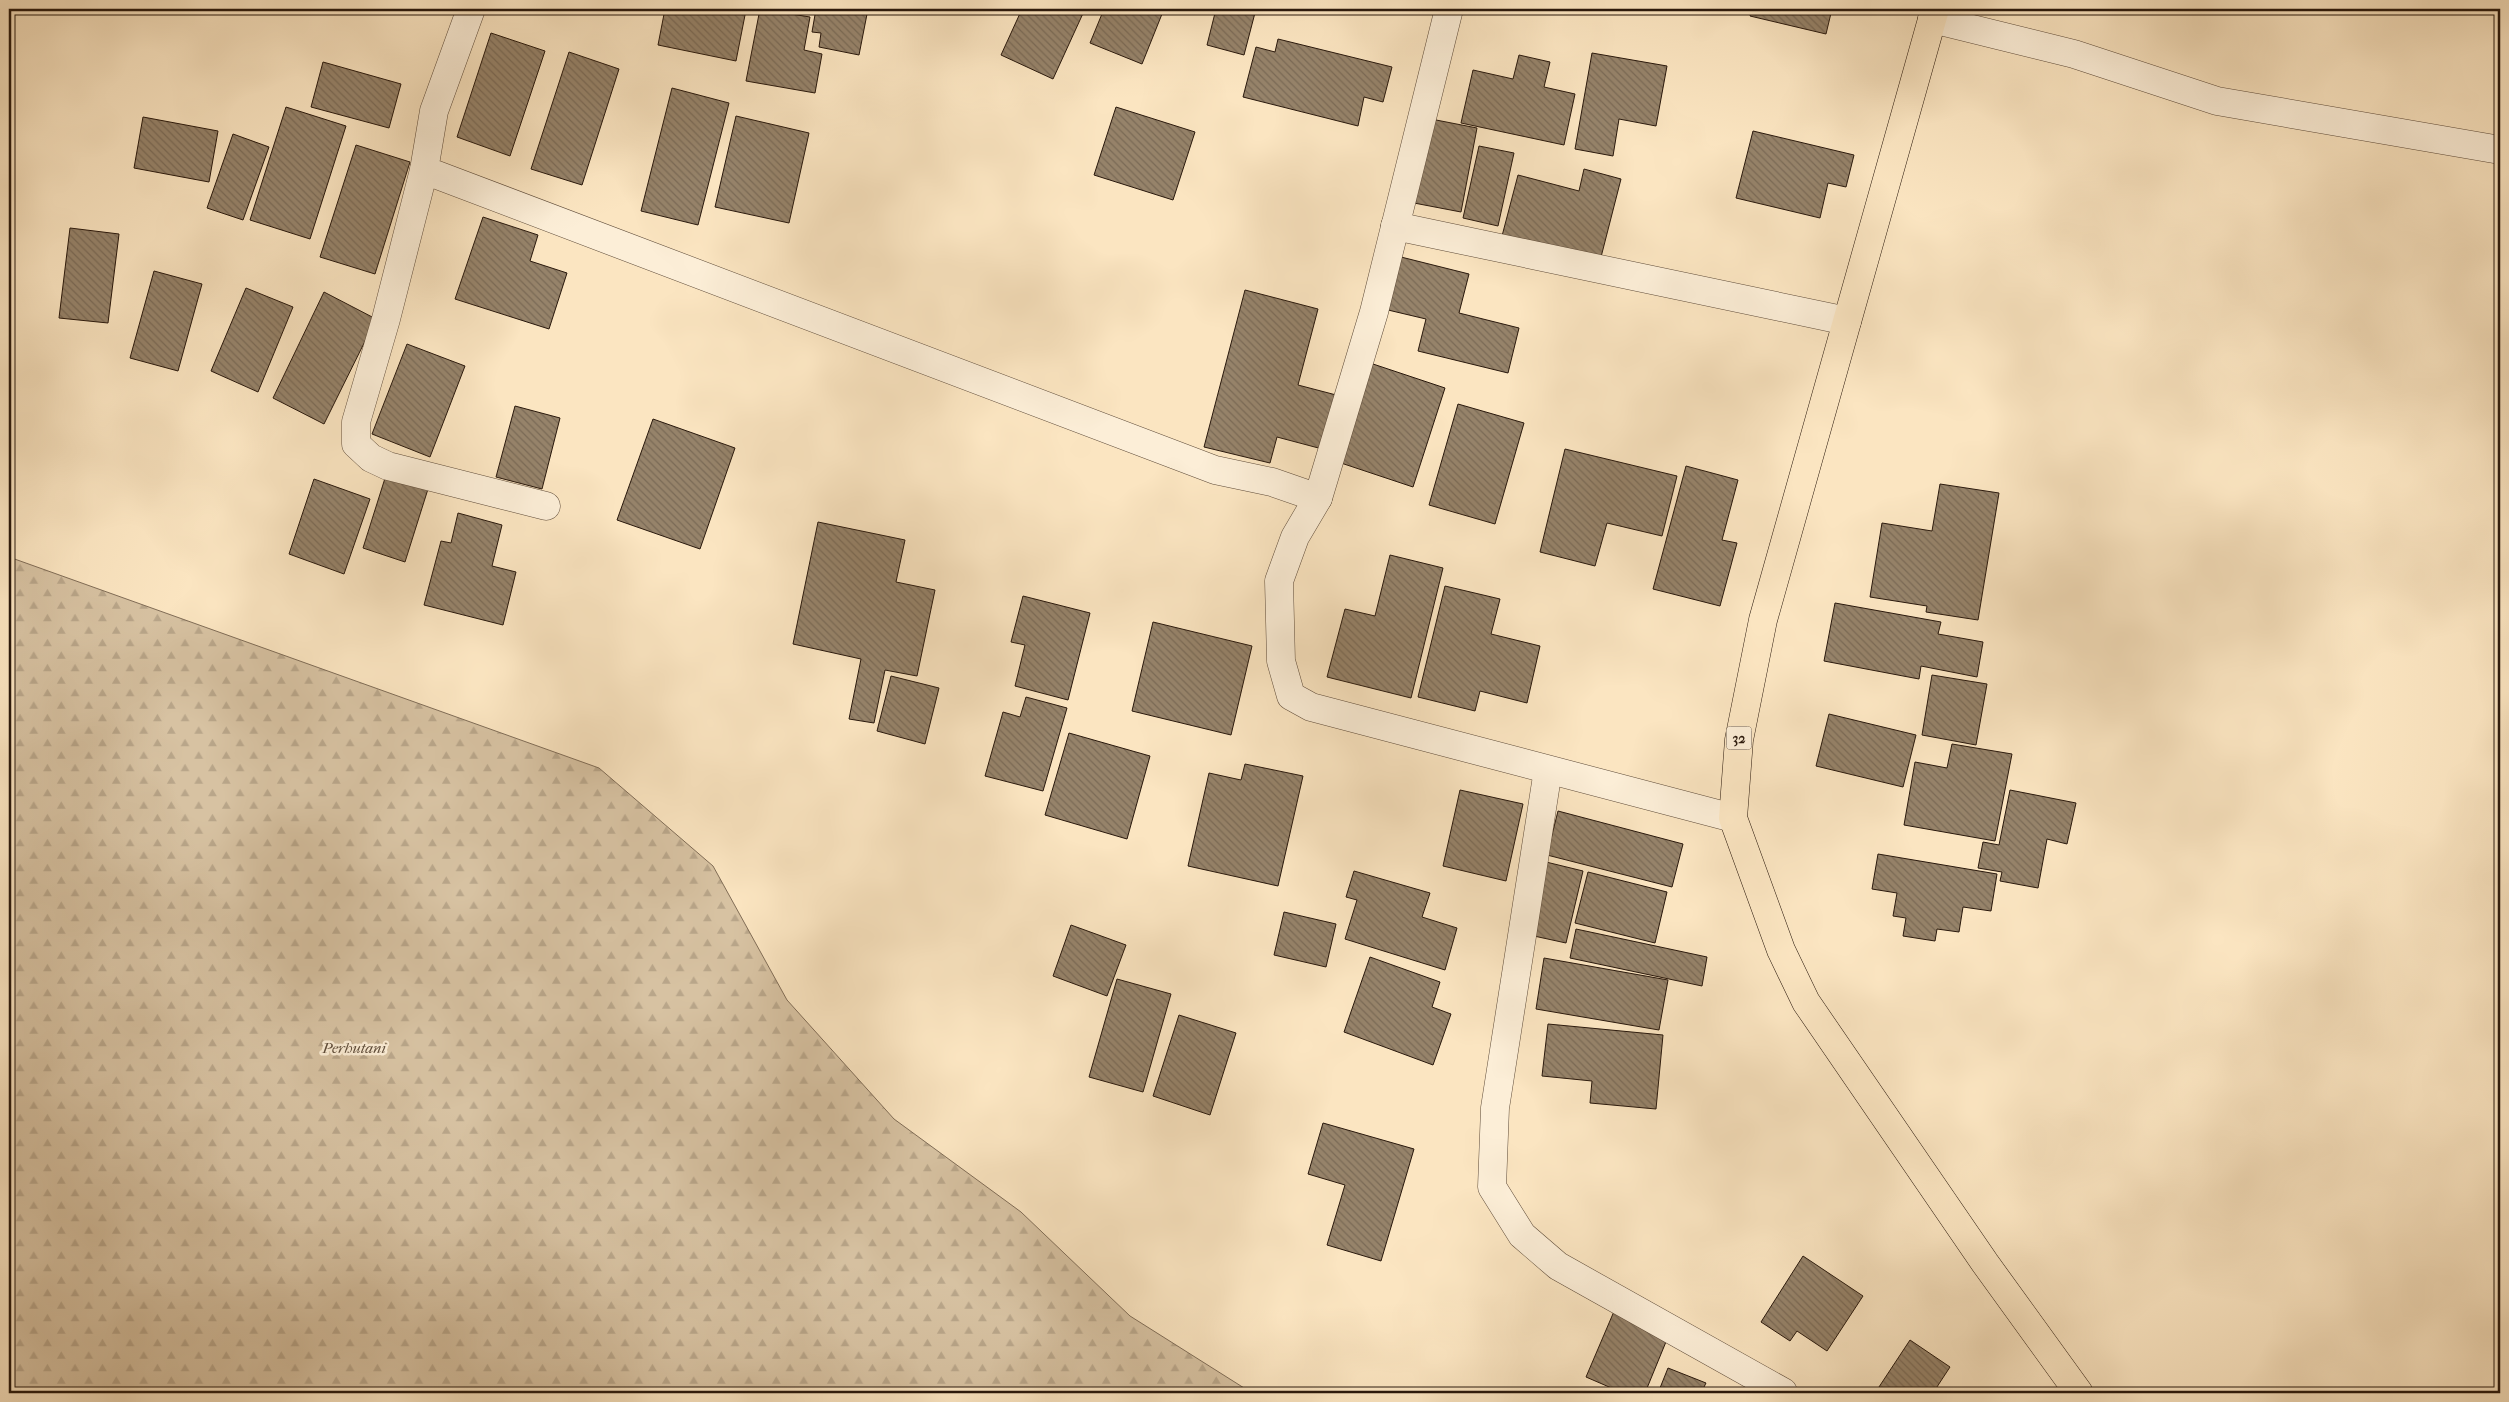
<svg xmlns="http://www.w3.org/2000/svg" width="2509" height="1402" font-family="'IM FELL French Canon',serif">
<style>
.forest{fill:url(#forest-firs);stroke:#806d57}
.building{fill:url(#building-back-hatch);stroke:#29180c}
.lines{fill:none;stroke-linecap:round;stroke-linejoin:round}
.minor-casing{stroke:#5e4b39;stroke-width:29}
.highway-casing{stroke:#29180c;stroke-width:29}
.minor{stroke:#fceed7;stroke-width:28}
.highway{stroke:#fbe5c1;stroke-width:28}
.labels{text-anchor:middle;stroke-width:5;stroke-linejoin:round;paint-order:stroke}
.shield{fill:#fceed7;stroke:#685849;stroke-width:1}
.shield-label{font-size:14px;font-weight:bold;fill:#29180c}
.park-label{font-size:15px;font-style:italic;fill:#5d4b39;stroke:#fceed7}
</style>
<defs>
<pattern id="forest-firs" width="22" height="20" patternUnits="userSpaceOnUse" patternTransform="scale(1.25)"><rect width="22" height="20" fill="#d7c2a2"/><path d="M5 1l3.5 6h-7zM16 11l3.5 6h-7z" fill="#b9a68a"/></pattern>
<pattern id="building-back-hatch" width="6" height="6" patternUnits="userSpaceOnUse" patternTransform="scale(1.25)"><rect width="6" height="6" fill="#96836a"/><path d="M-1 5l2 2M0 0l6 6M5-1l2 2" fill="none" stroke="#7a6a56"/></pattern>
</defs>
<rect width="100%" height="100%" fill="#fbe5c1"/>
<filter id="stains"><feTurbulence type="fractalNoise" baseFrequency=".004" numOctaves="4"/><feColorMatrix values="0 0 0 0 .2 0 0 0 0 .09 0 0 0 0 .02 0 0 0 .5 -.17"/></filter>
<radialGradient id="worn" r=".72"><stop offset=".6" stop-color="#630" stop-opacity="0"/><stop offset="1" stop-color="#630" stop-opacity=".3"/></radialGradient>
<path class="forest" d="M9,557L599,768L713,866L787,1000L894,1119L1021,1212L1130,1316L1252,1393H9Z"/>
<g class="building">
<path d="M665,9L746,10L736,61L658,45Z"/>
<path d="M760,9L810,17L804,50L822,54L815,93L746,81Z"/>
<path d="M816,9H868L859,55L819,47L821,33L812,32Z"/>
<path d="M1022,9H1085L1053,79L1001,55Z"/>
<path d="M1104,9H1164L1142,64L1090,43Z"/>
<path d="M1216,9H1256L1244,55L1207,45Z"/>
<path d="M1752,9H1832L1826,34L1750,16Z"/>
<path d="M491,33L545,51L510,156L457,137Z"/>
<path d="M1278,39L1392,67L1383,102L1364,97L1358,126L1243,97L1256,47L1275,52Z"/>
<path d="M569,52L619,69L582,185L531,169Z"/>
<path d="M1592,53L1667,66L1656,126L1619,119L1613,156L1575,149Z"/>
<path d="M1519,55L1550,62L1544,87L1575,94L1564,145L1461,123L1473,70L1513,79Z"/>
<path d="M323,62L401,84L389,128L311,107Z"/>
<path d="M672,88L729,103L698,225L641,211Z"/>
<path d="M286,107L346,126L310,239L250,220Z"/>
<path d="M1116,107L1195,132L1173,200L1094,175Z"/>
<path d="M736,116L809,133L789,223L715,207Z"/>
<path d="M143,117L218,131L209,182L134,168Z"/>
<path d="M1431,119L1477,128L1461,212L1414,203Z"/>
<path d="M1753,131L1854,155L1846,187L1828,183L1820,218L1736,198Z"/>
<path d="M233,134L269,147L243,220L207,208Z"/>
<path d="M356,145L410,162L375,274L320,257Z"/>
<path d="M1479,146L1514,153L1498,226L1463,218Z"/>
<path d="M1584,169L1621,179L1600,261L1502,236L1518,175L1579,191Z"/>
<path d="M483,217L538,235L530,261L567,273L549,329L455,299Z"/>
<path d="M70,228L119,234L108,323L59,318Z"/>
<path d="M1401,257L1469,274L1459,313L1519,328L1508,373L1418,351L1426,319L1388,310Z"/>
<path d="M154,271L202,284L178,371L130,358Z"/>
<path d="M246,288L293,307L258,392L211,371Z"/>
<path d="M1245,290L1318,309L1298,385L1340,396L1326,450L1277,437L1270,463L1204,447Z"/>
<path d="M324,292L376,319L324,424L273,398Z"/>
<path d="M407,344L465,366L430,457L372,434Z"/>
<path d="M1367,362L1445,388L1413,487L1335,461Z"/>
<path d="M1458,404L1524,423L1495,524L1429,505Z"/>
<path d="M515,406L560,418L542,489L496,477Z"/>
<path d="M653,419L735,448L700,549L617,520Z"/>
<path d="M1565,449L1677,476L1662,536L1607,523L1595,566L1540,552Z"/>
<path d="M1686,466L1738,480L1722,540L1737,543L1720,606L1653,589Z"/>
<path d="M386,475L428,489L405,562L363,548Z"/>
<path d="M314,479L370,499L344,574L289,554Z"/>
<path d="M1940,484L1999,493L1978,620L1926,612L1927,606L1870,597L1882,523L1932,531Z"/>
<path d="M458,513L502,525L492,566L516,572L503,625L424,605L441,541L451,543Z"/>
<path d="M818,522L905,540L896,582L935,590L917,676L885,670L874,723L849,719L861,659L793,644Z"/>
<path d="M1390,555L1443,568L1411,698L1327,677L1345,609L1375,616Z"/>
<path d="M1445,586L1500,599L1491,634L1540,646L1527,703L1480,691L1475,711L1418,697Z"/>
<path d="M1023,596L1090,613L1068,700L1015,686L1025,645L1011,642Z"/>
<path d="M1835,603L1941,622L1938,634L1983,642L1977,677L1921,666L1919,679L1824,661Z"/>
<path d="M1153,622L1252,646L1231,735L1132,711Z"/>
<path d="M1932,675L1987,684L1976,745L1922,735Z"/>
<path d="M891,676L939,688L925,744L877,731Z"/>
<path d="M1026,697L1067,708L1043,791L985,776L1003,712L1020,717Z"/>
<path d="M1829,714L1916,735L1903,787L1816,766Z"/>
<path d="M1069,733L1150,756L1127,839L1045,815Z"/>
<path d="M1952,744L2012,754L1995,841L1904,825L1915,762L1947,768Z"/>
<path d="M1245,764L1303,776L1278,886L1188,866L1209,773L1241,780Z"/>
<path d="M1460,790L1523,804L1506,881L1443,866Z"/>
<path d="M2010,790L2076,803L2067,844L2047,839L2038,888L2000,881L2002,872L1978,868L1983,842L1999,845Z"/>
<path d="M1558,811L1683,844L1672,887L1547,855Z"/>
<path d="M1878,854L1997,874L1991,911L1963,907L1959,932L1937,929L1935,941L1903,936L1906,918L1893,916L1897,893L1872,889Z"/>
<path d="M1542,861L1583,871L1566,943L1534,936Z"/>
<path d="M1354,871L1430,893L1422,917L1457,928L1445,970L1345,939L1357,900L1346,897Z"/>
<path d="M1588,872L1667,892L1655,943L1575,923Z"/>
<path d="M1284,912L1336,924L1326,967L1274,955Z"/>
<path d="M1071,925L1126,945L1107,996L1053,976Z"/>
<path d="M1576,929L1707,957L1702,986L1570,958Z"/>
<path d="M1370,957L1440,982L1432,1007L1451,1014L1433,1065L1344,1032Z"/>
<path d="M1544,958L1668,980L1659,1030L1536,1009Z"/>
<path d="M1117,979L1171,994L1143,1092L1089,1077Z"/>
<path d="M1179,1015L1236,1033L1210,1115L1153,1096Z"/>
<path d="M1548,1024L1663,1035L1656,1109L1590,1103L1592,1081L1542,1076Z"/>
<path d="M1323,1123L1414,1149L1381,1261L1327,1245L1345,1185L1308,1174Z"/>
<path d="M1803,1256L1863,1296L1827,1351L1797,1331L1790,1341L1761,1322Z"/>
<path d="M1615,1309L1670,1332L1645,1393H1623L1586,1377Z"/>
<path d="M1910,1340L1950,1367L1933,1393H1875Z"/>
<path d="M1668,1368L1706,1383L1701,1393H1658Z"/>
</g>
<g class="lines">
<g class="minor-casing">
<g id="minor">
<path d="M471,9L434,111L424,170L1215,470L1272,482L1318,498L1295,537L1279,581L1281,661L1291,696L1311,707L1733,818"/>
<path d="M1932,19L2074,54L2217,101L2500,150"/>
<path d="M424,170L386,319L356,422V444L371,458L388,466L546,506"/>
<path d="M1395,226L1847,321"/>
<path d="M1318,498L1374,312L1449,9"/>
<path d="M1548,770L1495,1108L1492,1187L1522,1235L1558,1266L1783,1392"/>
</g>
</g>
<g class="highway-casing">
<path id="highway" d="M1935,9L1763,620L1739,740L1733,818L1781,950L1806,1002L1985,1263L2079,1393"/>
</g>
<use href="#minor" class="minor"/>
<use href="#highway" class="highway"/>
</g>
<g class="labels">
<rect class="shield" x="1726.5" y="726.5" width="25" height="23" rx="4"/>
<g class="shield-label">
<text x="1739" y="743">32</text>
</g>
<g class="park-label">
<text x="354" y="1053">Perhutani</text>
</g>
</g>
<rect width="2509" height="1402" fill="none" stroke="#fbe5c1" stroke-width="30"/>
<rect x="10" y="10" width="2489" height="1382" fill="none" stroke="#29180c" stroke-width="2.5"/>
<rect x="15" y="15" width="2479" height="1372" fill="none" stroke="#29180c"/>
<rect width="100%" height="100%" filter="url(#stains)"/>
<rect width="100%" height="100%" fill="url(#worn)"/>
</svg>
